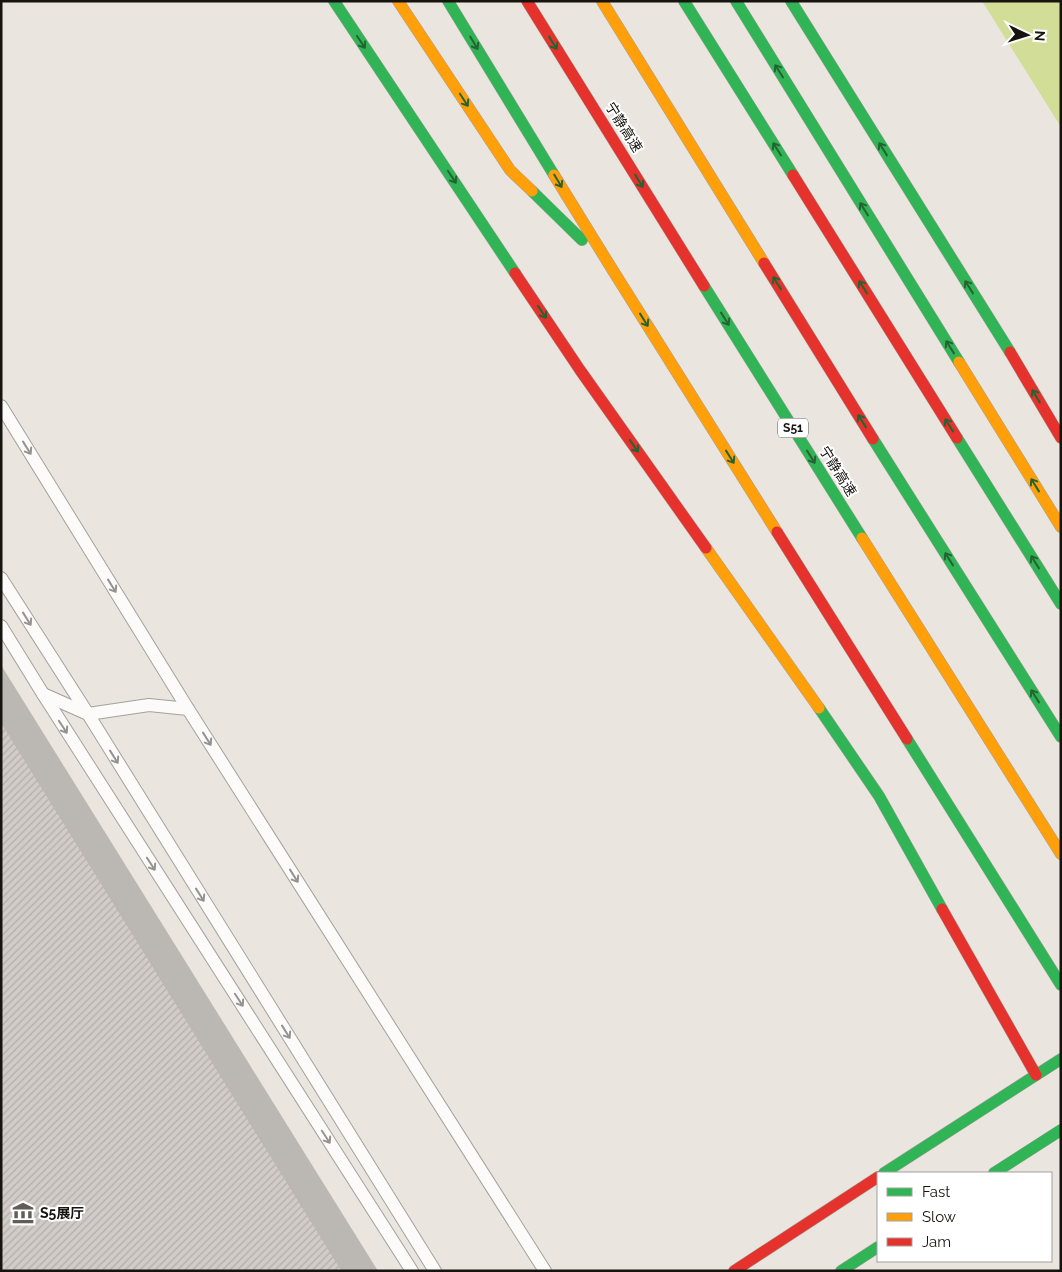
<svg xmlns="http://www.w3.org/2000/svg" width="1062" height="1272" font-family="Raleway,'Noto Sans SC',sans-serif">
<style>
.water{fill:#d2dd98}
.shadow{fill:#0003}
.building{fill:url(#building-hatch);stroke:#bbb6b2}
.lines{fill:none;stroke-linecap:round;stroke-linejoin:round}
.lane-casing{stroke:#a4a19c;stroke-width:14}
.fast-casing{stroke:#a4a19c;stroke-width:12}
.slow-casing{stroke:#a4a19c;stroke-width:12}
.jam-casing{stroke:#a4a19c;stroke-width:12}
.lane{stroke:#fcfbfa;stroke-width:12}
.fast{stroke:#30b455;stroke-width:11}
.slow{stroke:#ff9f0a;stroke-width:11}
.jam{stroke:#e5322d;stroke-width:11}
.oneway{stroke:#246432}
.oneway2{stroke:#959391}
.labels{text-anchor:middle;stroke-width:4;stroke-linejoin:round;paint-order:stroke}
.shield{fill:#fff;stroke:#5d5a58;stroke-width:1}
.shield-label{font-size:12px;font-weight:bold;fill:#171410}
.street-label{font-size:14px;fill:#171410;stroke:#fff}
.poi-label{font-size:14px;font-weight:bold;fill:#171410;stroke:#fff;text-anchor:start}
</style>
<defs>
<pattern id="building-hatch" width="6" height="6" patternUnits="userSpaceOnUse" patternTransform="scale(1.25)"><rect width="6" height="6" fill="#d2ccc8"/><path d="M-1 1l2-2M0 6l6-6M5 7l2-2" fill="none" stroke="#b4aeab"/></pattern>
</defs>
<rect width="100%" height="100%" fill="#eae5df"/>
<path class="water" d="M982,1H1061V127Z"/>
<path class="shadow" d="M1,665L378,1271H1Z"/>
<path class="building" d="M1,722L342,1271H1Z"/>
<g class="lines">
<g class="lane-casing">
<g id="lane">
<path d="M1,406L188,709L545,1271"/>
<path d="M1,578L88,714L435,1271"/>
<path d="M1,626L43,694L412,1271"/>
<path d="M43,694L88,714L149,705L188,709"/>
</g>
</g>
<g class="fast-casing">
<g id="fast">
<path d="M334,1L515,273"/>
<path d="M448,1L554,175"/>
<path d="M684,1L793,175"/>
<path d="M736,1L959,362"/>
<path d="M791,1L1010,352"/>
<path d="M532,191L582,240"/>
<path d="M704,286L862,538"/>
<path d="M957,438L1061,604"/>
<path d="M873,439L1061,737"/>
<path d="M819,708L879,796L942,909"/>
<path d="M907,739L1061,985"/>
<path d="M884,1173L1061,1059"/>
<path d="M994,1173L1061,1130"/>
<path d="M841,1271L878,1247"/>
</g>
</g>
<g class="slow-casing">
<g id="slow">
<path d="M398,1L510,170L532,191"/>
<path d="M602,1L764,263"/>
<path d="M554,175L612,269L777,532"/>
<path d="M959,362L1061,527"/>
<path d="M862,538L1061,854"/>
<path d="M706,548L819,708"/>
</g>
</g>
<g class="jam-casing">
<g id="jam">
<path d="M527,1L704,286"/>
<path d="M793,175L957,438"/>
<path d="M764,263L873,439"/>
<path d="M515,273L580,370L706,548"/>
<path d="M1010,352L1061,438"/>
<path d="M777,532L907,739"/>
<path d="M942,909L1036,1075"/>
<path d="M734,1271L878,1177"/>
</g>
</g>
<use href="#lane" class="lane"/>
<use href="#fast" class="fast"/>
<use href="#slow" class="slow"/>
<use href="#jam" class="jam"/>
</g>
<defs><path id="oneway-shaft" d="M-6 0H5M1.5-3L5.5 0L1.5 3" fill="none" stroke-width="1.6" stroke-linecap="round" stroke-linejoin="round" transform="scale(1.25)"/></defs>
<g class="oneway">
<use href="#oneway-shaft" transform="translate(361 42) rotate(56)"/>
<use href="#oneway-shaft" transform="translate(474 43) rotate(59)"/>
<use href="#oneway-shaft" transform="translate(553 43) rotate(58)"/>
<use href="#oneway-shaft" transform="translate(779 71) rotate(-122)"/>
<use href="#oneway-shaft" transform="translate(464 100) rotate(57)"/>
<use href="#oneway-shaft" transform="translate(777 149) rotate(-122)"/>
<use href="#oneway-shaft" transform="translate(883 149) rotate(-122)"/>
<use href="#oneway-shaft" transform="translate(452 177) rotate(56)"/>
<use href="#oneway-shaft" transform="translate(558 181) rotate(59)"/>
<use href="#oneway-shaft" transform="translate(639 181) rotate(58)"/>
<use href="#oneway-shaft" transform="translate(864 209) rotate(-122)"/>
<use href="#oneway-shaft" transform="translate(777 283) rotate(-122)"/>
<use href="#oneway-shaft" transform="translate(863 287) rotate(-122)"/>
<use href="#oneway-shaft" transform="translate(969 287) rotate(-122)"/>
<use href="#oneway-shaft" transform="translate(542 312) rotate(56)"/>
<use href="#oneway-shaft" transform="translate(725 319) rotate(58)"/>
<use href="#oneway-shaft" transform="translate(644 320) rotate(58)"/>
<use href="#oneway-shaft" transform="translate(950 347) rotate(-122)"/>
<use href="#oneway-shaft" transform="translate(1036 396) rotate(-121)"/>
<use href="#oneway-shaft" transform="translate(862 421) rotate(-122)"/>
<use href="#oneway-shaft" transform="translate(949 425) rotate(-122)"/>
<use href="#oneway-shaft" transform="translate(634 446) rotate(55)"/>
<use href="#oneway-shaft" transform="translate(730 457) rotate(58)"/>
<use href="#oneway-shaft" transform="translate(811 457) rotate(58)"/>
<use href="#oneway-shaft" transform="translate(1035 485) rotate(-122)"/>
<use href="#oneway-shaft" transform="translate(949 559) rotate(-122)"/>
<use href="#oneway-shaft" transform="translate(1035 562) rotate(-122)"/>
<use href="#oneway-shaft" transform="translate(1035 696) rotate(-122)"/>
</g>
<g class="oneway2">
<use href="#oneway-shaft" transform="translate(27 448) rotate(58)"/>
<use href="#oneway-shaft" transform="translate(112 586) rotate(58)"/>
<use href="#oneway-shaft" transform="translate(27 619) rotate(58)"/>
<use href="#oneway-shaft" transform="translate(63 727) rotate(57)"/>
<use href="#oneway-shaft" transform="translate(207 739) rotate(58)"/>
<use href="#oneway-shaft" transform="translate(114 757) rotate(58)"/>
<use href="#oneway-shaft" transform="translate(151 864) rotate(57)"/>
<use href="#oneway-shaft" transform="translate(294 876) rotate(58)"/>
<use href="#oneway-shaft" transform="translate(200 895) rotate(58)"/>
<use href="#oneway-shaft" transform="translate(239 1000) rotate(57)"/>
<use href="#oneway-shaft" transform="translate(286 1032) rotate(58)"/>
<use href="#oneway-shaft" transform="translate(326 1137) rotate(57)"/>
</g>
<defs>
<g id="museum-bare" transform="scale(1.725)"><path d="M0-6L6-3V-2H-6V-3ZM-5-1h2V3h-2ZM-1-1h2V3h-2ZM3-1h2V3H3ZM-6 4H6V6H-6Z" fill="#615d58" stroke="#fff" stroke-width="2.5" paint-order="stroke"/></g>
</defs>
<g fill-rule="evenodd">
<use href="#museum-bare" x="23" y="1213"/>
</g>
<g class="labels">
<rect class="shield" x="778" y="418.5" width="30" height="19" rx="4"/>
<g class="shield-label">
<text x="793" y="432">S51</text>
</g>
<g class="street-label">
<text transform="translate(624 127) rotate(58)" y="5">宁静高速</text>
<text transform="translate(838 471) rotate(58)" y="5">宁静高速</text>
</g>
<g class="poi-label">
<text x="40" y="1218">S5展厅</text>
</g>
</g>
<rect width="1062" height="1272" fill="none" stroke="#171410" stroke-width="5"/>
<rect x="877" y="1172" width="175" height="90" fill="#ffffff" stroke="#a2a19f"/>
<rect x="887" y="1188" width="25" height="8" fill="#30b455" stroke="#a2a19f"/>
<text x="922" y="1197" font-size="15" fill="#171410">Fast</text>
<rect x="887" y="1213" width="25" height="8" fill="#ff9f0a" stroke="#a2a19f"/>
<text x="922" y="1222" font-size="15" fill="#171410">Slow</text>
<rect x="887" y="1238" width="25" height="8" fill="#e5322d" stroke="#a2a19f"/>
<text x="922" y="1247" font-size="15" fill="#171410">Jam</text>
<g transform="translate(1027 35) rotate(94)" stroke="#ffffff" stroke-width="4" paint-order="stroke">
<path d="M0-4L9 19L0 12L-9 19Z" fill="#171410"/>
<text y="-8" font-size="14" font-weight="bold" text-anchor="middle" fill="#171410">N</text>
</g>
</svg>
